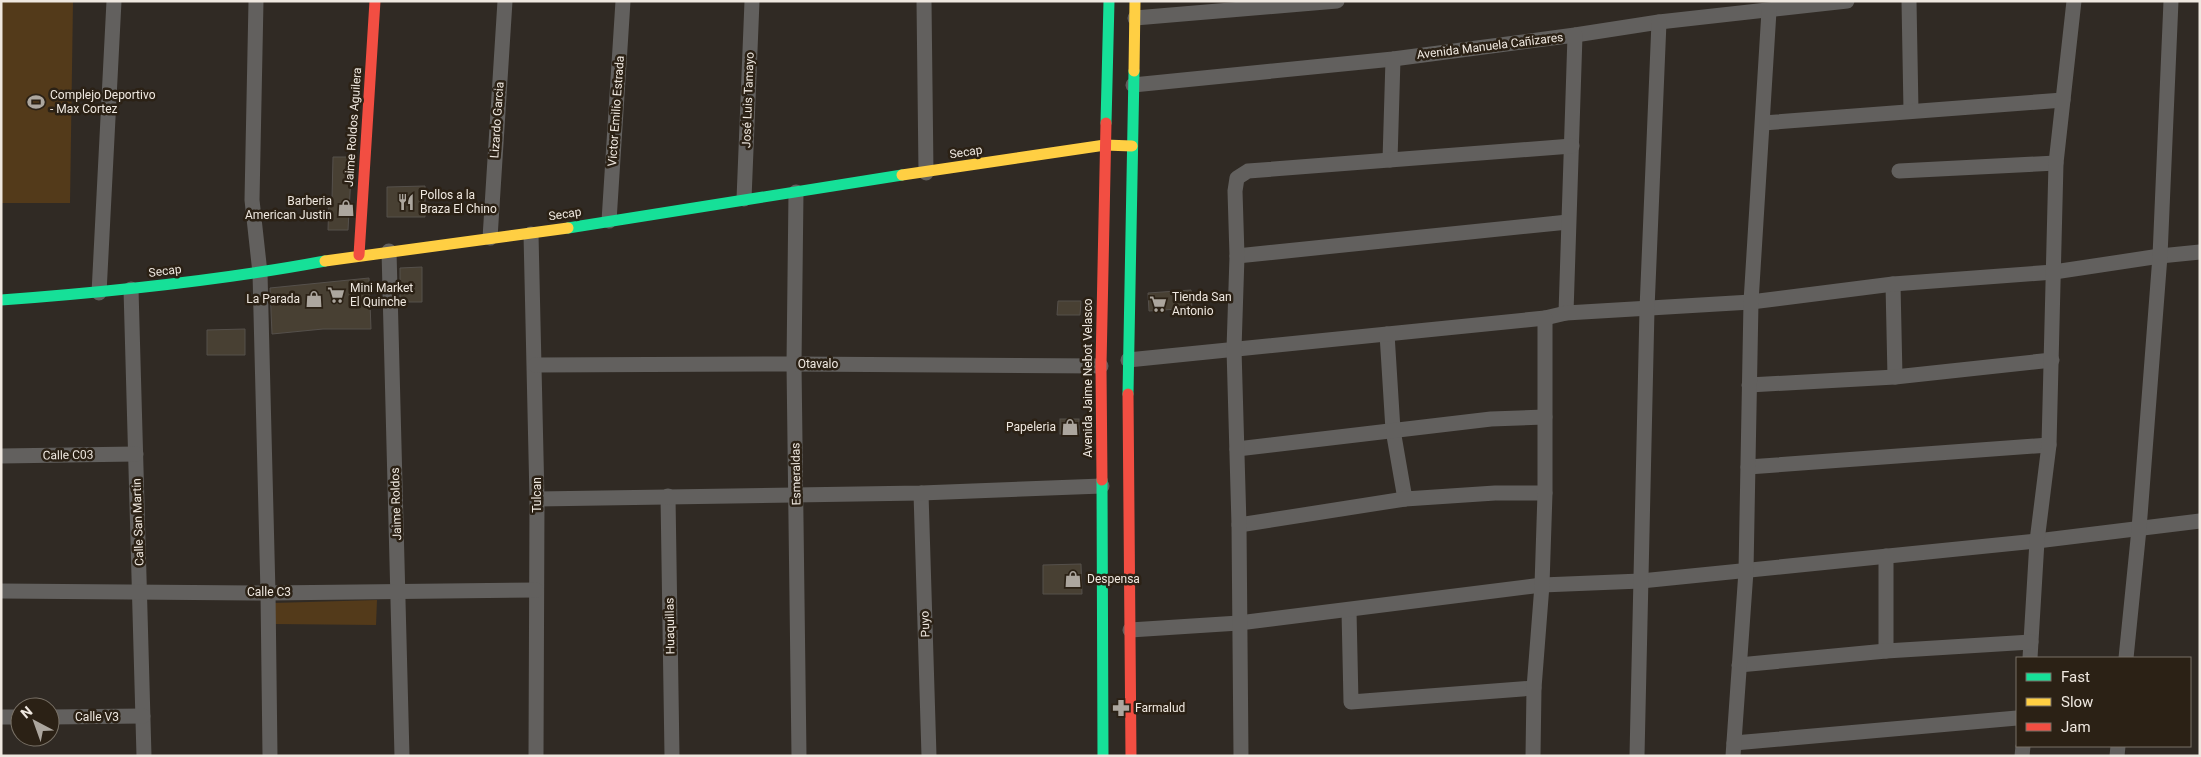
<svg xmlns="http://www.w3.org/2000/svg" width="2201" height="757" font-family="Roboto,sans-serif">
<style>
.green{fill:#533a1a}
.building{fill:#484033;stroke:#55504b}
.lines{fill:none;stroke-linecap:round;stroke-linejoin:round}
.street{stroke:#62605e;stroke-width:15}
.fast{stroke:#16e098;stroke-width:11}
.slow{stroke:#ffcf43;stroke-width:11}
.jam{stroke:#f24e42;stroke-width:11}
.labels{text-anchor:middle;stroke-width:5;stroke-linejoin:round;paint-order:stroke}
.street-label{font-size:12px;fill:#efe8e0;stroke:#2b2115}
.poi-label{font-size:12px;fill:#efe8e0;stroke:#2b2115;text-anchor:start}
</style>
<rect width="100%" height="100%" fill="#302a24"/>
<g class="green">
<path d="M1,1H73L70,203H1Z"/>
<path d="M377,600L376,625L273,624V603Z"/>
</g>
<g class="building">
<path d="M333,157H352L348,230H328L329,199H332Z"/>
<path d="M425,186V217H387V187Z"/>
<path d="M422,267V302H400V268Z"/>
<path d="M369,278L371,329H323L272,334L270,288Z"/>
<path d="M1191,290L1192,308L1149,311L1148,293Z"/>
<path d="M1058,301H1081L1080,315H1057Z"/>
<path d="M245,329V355H207V330Z"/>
<rect x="1060" y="419" width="19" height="15"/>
<path d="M1081,564L1082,594H1043V565Z"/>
</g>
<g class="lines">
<g class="street">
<path d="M256,1L252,200L260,273L268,593L270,756"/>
<path d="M924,1L926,173"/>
<path d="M1909,1L1911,111"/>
<path d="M1135,18L1337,1"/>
<path d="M1133,85L1393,59L1575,35L1659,22L1847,1"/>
<path d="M1763,123L2063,100"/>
<path d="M1390,160L1393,59"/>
<path d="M1899,171L2056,163"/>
<path d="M796,192L794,364L799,756"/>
<path d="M744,199L752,1"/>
<path d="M609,221L623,1"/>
<path d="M531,234L537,499L536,756"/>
<path d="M490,238L505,1"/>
<path d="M389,251L402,756"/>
<path d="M1237,256L1568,222"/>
<path d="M1893,284L1895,377"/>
<path d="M131,289L144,756"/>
<path d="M99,293L114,1"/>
<path d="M1566,313L1575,35"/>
<path d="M1387,334L1393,430L1405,499"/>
<path d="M1128,360L1545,318L1566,313L1751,302L1893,284L2054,272L2160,256L2200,252"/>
<path d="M535,365L794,364L1101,366"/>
<path d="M1749,385L1895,377L2052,360"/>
<path d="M1237,449L1491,419L1545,417"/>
<path d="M1,456L136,454"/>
<path d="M1748,467L2049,445"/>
<path d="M921,493L929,756"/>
<path d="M668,496L672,756"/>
<path d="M537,499L921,493L1102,486"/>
<path d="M1239,525L1405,499L1495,493H1545"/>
<path d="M1,591L268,593L536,590"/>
<path d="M1349,611L1351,702L1534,688"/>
<path d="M1130,630L1239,623L1542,585L1641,581L2037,541L2200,521"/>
<path d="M1886,651V556"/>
<path d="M2030,658L2037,541L2049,445L2056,163L2074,1"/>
<path d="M2126,658L2139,529L2160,256L2171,1"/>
<path d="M1739,665L1886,651L2031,642"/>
<path d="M1,717H20"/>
<path d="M50,717L143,716"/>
<path d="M1734,743L2017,718"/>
<path d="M1241,756L1239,525L1234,349L1237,256L1235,191L1237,178L1248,171L1572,146"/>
<path d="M1533,756L1534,688L1542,585L1545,493V318"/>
<path d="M1637,756L1647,309L1659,22"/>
<path d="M1733,756L1746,571L1751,302L1769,11"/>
<path d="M2022,756L2023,746"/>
<path d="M2117,756L2118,746"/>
</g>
<g class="fast">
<path d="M1106,123L1109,1"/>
<path d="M568,228L902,175"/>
<path d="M1,300C110,292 218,281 325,261"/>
<path d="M1128,394L1134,71"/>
<path d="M1102,480L1103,756"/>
</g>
<g class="slow">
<path d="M1134,71L1135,1"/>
<path d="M902,175L1105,145L1132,146"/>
<path d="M325,261L568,228"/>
</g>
<g class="jam">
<path d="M359,255L375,1"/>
<path d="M1128,394L1131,756"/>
<path d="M1102,480L1101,366L1106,123"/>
</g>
</g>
<defs>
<g id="stadium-bare" transform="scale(1.35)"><path d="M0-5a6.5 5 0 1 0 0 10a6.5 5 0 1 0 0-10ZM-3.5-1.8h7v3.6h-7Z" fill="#aca69e" stroke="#2b2115" stroke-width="2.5" paint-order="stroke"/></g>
<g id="restaurant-bare" transform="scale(1.35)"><path d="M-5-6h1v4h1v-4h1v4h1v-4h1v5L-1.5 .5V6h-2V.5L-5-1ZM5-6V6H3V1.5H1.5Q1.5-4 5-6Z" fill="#aca69e" stroke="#2b2115" stroke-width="2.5" paint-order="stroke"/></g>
<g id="shop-bare" transform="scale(1.35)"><path d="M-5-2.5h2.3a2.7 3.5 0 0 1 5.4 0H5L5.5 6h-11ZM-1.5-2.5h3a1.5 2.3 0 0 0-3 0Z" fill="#aca69e" stroke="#2b2115" stroke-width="2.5" paint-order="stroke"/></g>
<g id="supermarket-bare" transform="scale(1.35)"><path d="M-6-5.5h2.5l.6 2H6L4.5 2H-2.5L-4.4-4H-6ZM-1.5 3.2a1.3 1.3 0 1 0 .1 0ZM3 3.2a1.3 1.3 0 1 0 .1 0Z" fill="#aca69e" stroke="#2b2115" stroke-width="2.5" paint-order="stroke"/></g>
<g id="pharmacy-bare" transform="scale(1.35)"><path d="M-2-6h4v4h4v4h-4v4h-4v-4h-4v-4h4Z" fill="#aca69e" stroke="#2b2115" stroke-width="2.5" paint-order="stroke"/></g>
</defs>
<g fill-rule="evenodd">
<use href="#stadium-bare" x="36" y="102"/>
<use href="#restaurant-bare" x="406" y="202"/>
<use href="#shop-bare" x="346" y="208"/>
<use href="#supermarket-bare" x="336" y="295"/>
<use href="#shop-bare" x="314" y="299"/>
<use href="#supermarket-bare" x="1158" y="304"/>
<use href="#shop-bare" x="1070" y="427"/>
<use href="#shop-bare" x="1073" y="579"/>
<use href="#pharmacy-bare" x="1121" y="708"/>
</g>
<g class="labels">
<g class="street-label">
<text transform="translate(1490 46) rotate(-7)" y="4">Avenida Manuela Cañizares</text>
<text transform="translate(748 100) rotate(-88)" y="4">José Luis Tamayo</text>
<text transform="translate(616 111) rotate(-86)" y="4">Victor Emilio Estrada</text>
<text transform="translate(497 120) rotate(-86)" y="4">Lizardo Garcia</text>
<text transform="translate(353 127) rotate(-86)" y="4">Jaime Roldos Aguilera</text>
<text transform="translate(966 152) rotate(-9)" y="4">Secap</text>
<text transform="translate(565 214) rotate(-9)" y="4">Secap</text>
<text transform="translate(165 271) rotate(-7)" y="4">Secap</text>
<text x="818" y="368">Otavalo</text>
<text transform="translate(1088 378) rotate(-90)" y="4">Avenida Jaime Nebot Velasco</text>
<text transform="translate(68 455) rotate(-1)" y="4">Calle C03</text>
<text transform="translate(796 474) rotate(-91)" y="4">Esmeraldas</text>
<text transform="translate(537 495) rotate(-90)" y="4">Tulcan</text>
<text transform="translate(396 504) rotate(-92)" y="4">Jaime Roldos</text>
<text transform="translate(138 522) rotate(-92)" y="4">Calle San Martin</text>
<text x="269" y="596">Calle C3</text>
<text transform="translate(925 624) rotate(-92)" y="4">Puyo</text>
<text transform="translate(670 626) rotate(-91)" y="4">Huaquillas</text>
<text x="97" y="721">Calle V3</text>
</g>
<g class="poi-label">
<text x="50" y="99">Complejo Deportivo<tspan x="50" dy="14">- Max Cortez</tspan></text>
<text x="420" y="199">Pollos a la<tspan x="420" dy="14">Braza El Chino</tspan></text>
<text x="332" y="205" text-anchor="end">Barberia<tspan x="332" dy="14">American Justin</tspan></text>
<text x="350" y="292">Mini Market<tspan x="350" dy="14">El Quinche</tspan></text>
<text x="1172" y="301">Tienda San<tspan x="1172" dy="14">Antonio</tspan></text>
<text x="300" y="303" text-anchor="end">La Parada</text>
<text x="1056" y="431" text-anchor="end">Papeleria</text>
<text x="1087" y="583">Despensa</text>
<text x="1135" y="712">Farmalud</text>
</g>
</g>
<rect width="2201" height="757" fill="none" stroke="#efe8e0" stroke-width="5"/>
<rect x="2016" y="657" width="175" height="90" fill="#2b2115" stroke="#797166"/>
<rect x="2026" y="673" width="25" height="8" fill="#16e098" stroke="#797166"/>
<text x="2061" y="682" font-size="15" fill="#efe8e0">Fast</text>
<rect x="2026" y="698" width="25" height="8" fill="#ffcf43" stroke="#797166"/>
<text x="2061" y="707" font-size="15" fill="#efe8e0">Slow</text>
<rect x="2026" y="723" width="25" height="8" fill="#f24e42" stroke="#797166"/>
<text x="2061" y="732" font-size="15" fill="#efe8e0">Jam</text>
<g transform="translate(35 722) rotate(319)"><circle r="24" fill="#2b2115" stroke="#797166"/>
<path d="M0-4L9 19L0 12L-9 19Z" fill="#aca69e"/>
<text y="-8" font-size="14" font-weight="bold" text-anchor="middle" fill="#efe8e0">N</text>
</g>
</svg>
